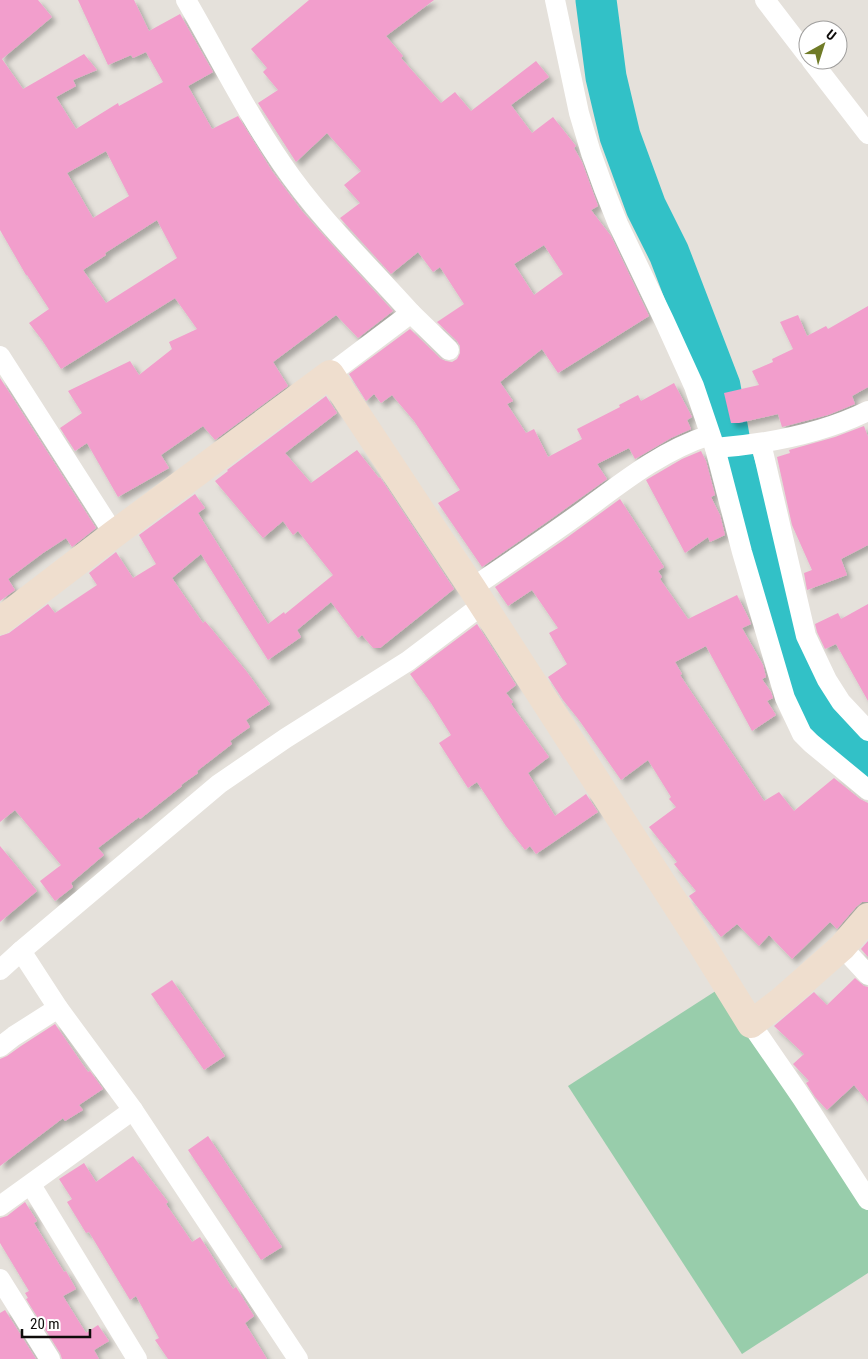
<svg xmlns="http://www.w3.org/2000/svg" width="868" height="1359" font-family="'Roboto Condensed',sans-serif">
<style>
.green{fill:#98cdab}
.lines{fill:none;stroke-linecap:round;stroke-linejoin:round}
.river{stroke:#32c1c7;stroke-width:41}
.building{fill:#f29ecc;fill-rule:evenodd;filter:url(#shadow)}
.street{stroke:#fff;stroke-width:20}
.secondary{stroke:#efdece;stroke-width:28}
</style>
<defs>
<filter id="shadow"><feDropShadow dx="4.5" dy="4.5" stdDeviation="2.5" flood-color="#0004"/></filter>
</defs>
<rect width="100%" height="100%" fill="#e5e1db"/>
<path class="green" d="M725,985L868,1204V1273L742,1354L568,1086Z"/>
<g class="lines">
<path class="river" d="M596,0L606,77L620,136L646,207L669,253L720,386L733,459L757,536L769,590L782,638L813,704L868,761"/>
</g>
<g class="building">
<path d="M0,0H38L52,17L2,59L23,89L84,54L97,70L73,80L76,86L56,97L76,129L118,103L119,106L163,82L146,52L133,58L131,55L108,65L78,0H134L149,31L180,14L213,72L188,86L212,129L238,116L272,171L302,211L335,248L393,311L358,338L336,315L273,362L288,386L215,440L203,426L161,455L169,468L118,497L87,443L75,451L60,428L82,413L68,391L130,361L139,375L172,349L169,342L197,329L175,298L61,369L42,340L29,323L49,309L27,275H26L0,230ZM106,151L129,196L93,218L67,173ZM157,220L177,258L106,303L83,270L106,255L105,253Z"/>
<path d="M309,0H434L386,36L403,56L401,58L441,103L455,92L471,111L536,61L549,77L511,105L532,133L553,117L576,146L574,148L582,162L598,206L591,210L611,236L649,316L558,373L542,349L500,382L513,401L507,404L526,433L534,429L548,457L582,439L577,429L620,407L619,405L638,395L641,401L674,383L692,417L687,420L691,429L671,438L635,459L629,448L597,464L607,479L551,519L482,567L438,503L460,490L414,421L392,395L381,403L374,394L366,401L349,374L410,329L441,359L446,361L452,362L457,359L460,353V346L457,341L437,322L464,304L440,267L433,272L418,252L391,274L340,218L360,203L344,185L361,171L327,133L296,162L258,103L278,90L263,72L267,68L251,49ZM544,245L563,274L534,295L514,264Z"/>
<path d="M868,306V387L852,396L855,404L828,415L782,427L778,414L739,423H731L724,393L759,385L752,371L773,362L772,359L793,349L780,322L798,315L807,336L826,326L828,329Z"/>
<path d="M0,378L96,528L72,547L66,538L43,553L8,579L15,590L0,601Z"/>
<path d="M326,396L337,413L285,453L311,483L357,450L379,478L380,477L454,589L380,648H373L362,635L358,638L331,602L297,630L301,637L268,660L201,554L172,578L203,623L205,621L247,672L270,704L246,720L250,727L230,741L232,744L197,771L198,773L181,785L182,786L140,819L139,817L98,848L104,855L71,883L73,887L55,901L40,881L61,865L15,810L0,822V636L9,633L48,604L55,613L97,585L89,573L116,552L133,578L156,564L139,535L195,494L205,508L198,513L268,624L284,612L285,614L333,575L298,531L293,535L283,521L263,538L215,481L228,471L227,470Z"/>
<path d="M864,426L868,437V545L841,559L847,575L807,590L804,573L812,570L792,525L777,457L790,453L789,450L835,437Z"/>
<path d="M701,451L706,461L715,495L711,497L720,515L725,535L710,542L708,537L685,553L646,480L682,459Z"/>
<path d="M620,499L664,567L658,571L662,577L660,579L688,619L737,595L749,619L751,624L742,628L763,665L766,677L762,679L771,692L773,698L767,701L776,715L752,731L706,646L675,662L682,674L680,675L764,801L779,792L794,811L834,778L860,799L868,803V902H862L856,907L837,929L830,922L792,959L769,935L759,946L737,924L721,937L692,900L689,896L696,891L674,864L677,862L649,827L676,807L669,799L671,797L648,760L621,780L579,720L563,700L548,677L567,664L549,633L558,628L532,590L508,606L495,587L565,539Z"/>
<path d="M868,604V701L836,644L825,649L817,632L815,624L838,613L841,619Z"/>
<path d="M477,624L516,685L506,693L513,702L511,704L549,757L528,773L555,816L586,794L598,812L536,854L530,846L525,850L506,826L477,782L468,788L439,743L451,735L431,703L410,674Z"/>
<path d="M0,846L37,891L0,922Z"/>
<path d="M868,941V957L861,949Z"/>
<path d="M855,978L864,986L868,987V1102L854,1085L827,1110L815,1097L806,1083L809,1081L793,1064L804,1054L774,1026L814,992L827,1005Z"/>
<path d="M172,980L225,1056L204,1070L151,994Z"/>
<path d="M55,1024L88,1072L90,1071L103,1089L79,1105L83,1110L65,1121L63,1118L0,1166V1059L7,1056L21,1046Z"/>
<path d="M208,1136L282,1247L261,1260L188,1150Z"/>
<path d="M133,1156L168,1202L166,1204L192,1242L200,1237L233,1289L236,1287L254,1316L245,1323L267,1359H168L155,1340L159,1338L136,1296L130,1300L89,1232L86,1233L67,1202L72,1199L59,1179L84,1163L96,1182Z"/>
<path d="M25,1202L37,1221L34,1223L64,1272L66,1271L76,1289L63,1296L86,1333L98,1325L109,1341L94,1350L99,1359H62L60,1353L26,1299L28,1298L25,1293L29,1291L0,1243V1218L7,1216Z"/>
<path d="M5,1310L36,1359H0V1313Z"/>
</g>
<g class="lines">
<g class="street">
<path d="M186,0C218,55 246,112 282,164C319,218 367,264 411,313"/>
<path d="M555,0L579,113L591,153L604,189L618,224L664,320L694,386L715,448L742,552L785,698L802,734L811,743L868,790"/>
<path d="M765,0L808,56"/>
<path d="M811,60L868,134"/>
<path d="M0,356L114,534"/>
<path d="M330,374L411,313L449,350"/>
<path d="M761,443L806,636L827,680L841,702L868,731"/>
<path d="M715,448C767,444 821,434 868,411"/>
<path d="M472,588C510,562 549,536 586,509C625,480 663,450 710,435"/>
<path d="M842,947L868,975"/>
<path d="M21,951L58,1008L133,1110L298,1359"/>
<path d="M0,970L21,951L219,784L286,738L408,661L482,605"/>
<path d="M751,1024L802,1098L868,1200"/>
<path d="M0,1047L14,1036L58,1008"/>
<path d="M31,1185L137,1359"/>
<path d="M0,1206L133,1110"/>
<path d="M0,1279L50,1359"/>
</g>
<path class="secondary" d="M0,621L114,534L330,374L472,588L702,945L751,1024L782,1000L842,947L868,917"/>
</g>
<g transform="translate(823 45) rotate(39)"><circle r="24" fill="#ffffff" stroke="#9f9e9d"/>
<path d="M0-4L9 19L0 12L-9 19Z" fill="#707b27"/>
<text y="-8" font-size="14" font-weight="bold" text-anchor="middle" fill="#0e0c0a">U</text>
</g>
<path d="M22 1329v8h68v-8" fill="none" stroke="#0e0c0a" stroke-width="2.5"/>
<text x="30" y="1329" font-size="15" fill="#0e0c0a" stroke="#ffffff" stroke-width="4" paint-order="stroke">20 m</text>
</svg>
